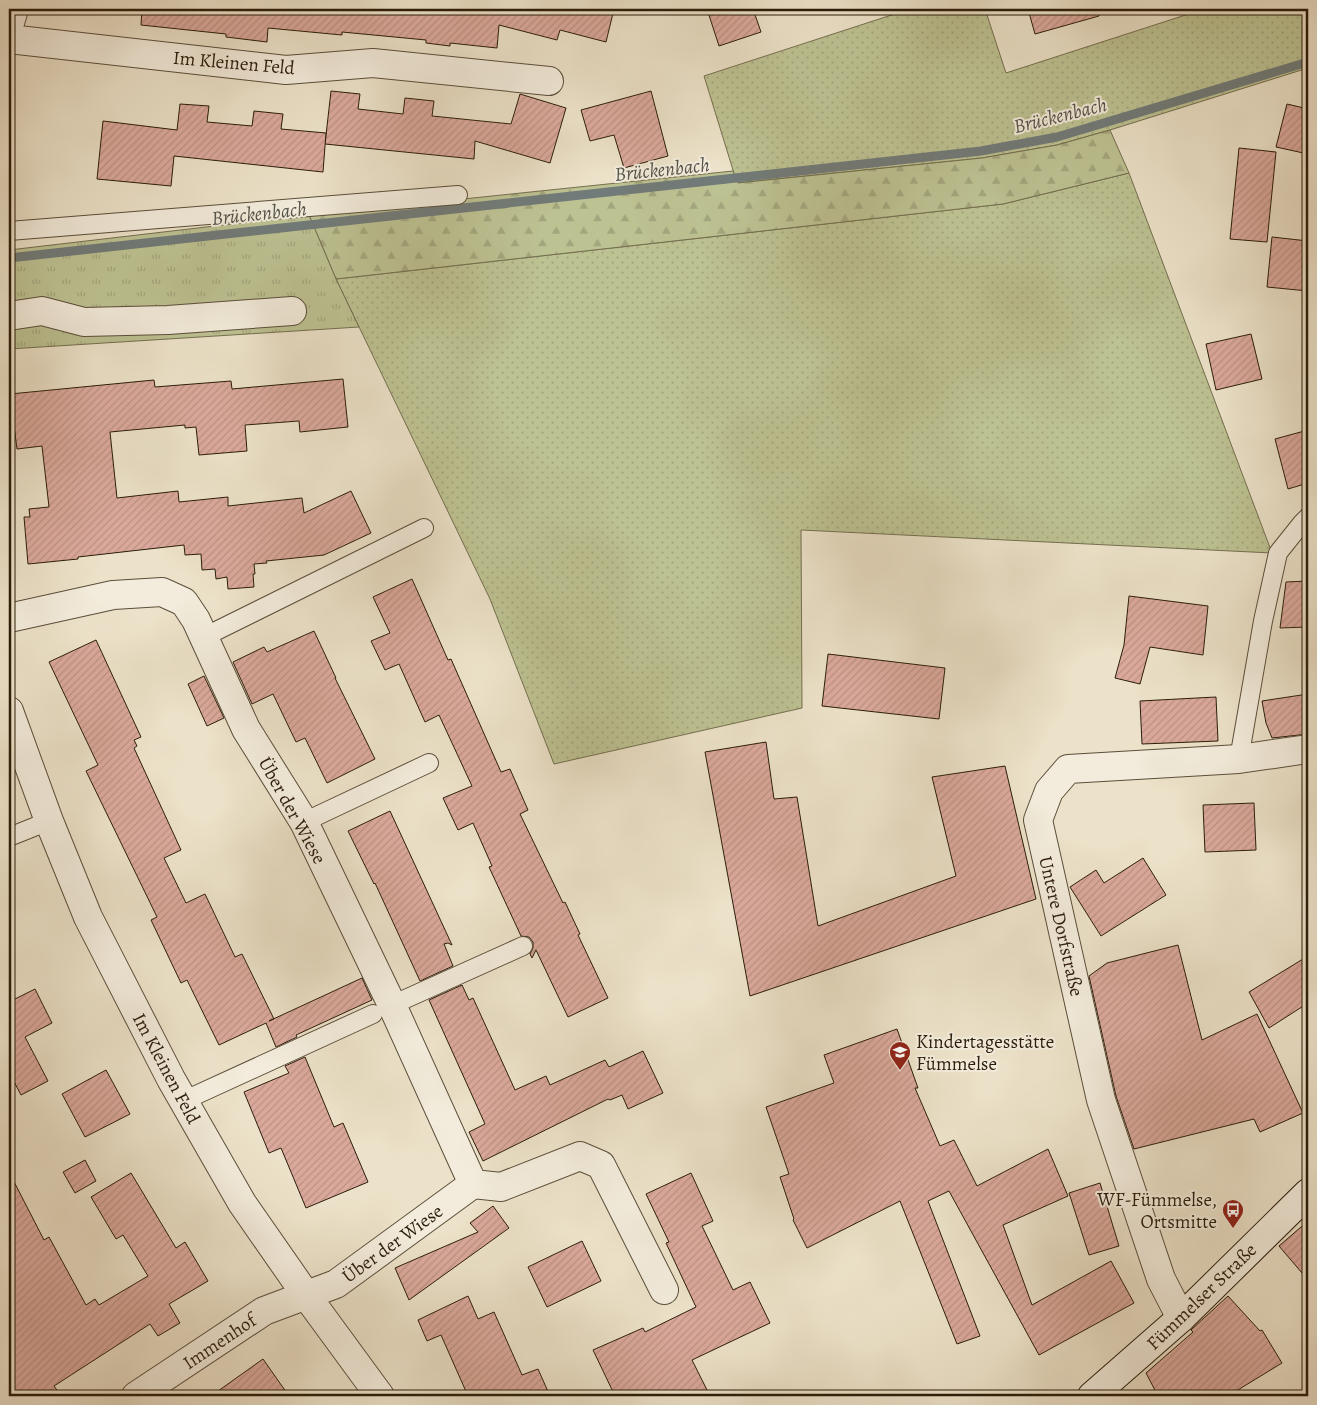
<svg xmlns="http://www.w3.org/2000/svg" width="1317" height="1405" font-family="Alegreya,serif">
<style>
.grass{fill:url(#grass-dots);stroke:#746f4f}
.forest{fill:url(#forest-firs);stroke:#746f4f}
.park{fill:url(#park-tufts);stroke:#746f4f}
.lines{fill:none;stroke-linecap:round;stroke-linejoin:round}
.stream{stroke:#717b79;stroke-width:9}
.building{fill:url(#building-hatch);stroke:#2b1c0b}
.lane-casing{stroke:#5b4e3a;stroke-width:20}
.street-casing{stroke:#5b4e3a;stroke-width:30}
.secondary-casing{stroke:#2b1c0b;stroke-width:30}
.lane{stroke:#f3ecdc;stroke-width:18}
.street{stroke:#f3ecdc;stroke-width:28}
.secondary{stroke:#f3ecdc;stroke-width:28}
.labels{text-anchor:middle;stroke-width:4;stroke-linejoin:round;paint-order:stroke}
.street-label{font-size:19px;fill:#2b1c0b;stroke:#f3ecdc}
.poi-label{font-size:19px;fill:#2b1c0b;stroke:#f3ecdc;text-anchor:start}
.water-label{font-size:20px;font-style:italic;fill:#54534b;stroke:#f3ecdc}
</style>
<defs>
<pattern id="grass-dots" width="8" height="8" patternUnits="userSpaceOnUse" patternTransform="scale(1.25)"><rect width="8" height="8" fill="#bdc293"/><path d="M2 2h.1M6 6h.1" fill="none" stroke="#a3a67d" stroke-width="1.8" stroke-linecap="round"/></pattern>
<pattern id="forest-firs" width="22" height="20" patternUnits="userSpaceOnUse" patternTransform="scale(1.25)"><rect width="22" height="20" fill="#bdc293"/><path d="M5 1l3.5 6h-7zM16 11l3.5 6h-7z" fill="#a3a67d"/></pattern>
<pattern id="park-tufts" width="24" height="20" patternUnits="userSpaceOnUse" patternTransform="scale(1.25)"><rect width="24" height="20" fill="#bdc293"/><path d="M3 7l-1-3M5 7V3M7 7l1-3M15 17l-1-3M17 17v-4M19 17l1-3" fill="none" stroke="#a3a67d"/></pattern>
<pattern id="building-hatch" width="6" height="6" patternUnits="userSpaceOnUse" patternTransform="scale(1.25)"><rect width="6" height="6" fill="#dba99c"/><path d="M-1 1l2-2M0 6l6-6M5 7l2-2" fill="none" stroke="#bc9185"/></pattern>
</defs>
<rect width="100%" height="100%" fill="#ece2c9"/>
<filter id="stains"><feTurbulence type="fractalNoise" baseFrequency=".004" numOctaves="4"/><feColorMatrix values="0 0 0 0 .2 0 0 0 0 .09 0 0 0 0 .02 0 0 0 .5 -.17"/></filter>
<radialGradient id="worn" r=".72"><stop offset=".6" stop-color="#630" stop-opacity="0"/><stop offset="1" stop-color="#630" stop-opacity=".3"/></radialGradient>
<g class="grass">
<path d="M910,9H985L1006,73L1204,9H1308V68L1110,130L1057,145L982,158L737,183L704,76Z"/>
<path d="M1129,173L1272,553L801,530L802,708L554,764L490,599L336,279L1003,204Z"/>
</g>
<path class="forest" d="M1110,130L1129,173L1003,204L336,279L309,215L733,171L738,183L982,158L1057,145Z"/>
<path class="park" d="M309,215L336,279L359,327L9,349V250Z"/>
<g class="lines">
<path class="stream" d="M9,258L981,151L1057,137L1308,62"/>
</g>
<g class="building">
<path d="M142,9H614L606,42L560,30L557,40L499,25L497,48L450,43V46L426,43V40L342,32V35L268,28L267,42L226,37V34L141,25Z"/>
<path d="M707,9H753L761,32L719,46Z"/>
<path d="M1028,9H1098L1099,16L1035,34Z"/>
<path d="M331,91L360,94L358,109L403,114L405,98L434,101L432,116L511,124L520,94L566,108L550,163L475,141L474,159L325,144Z"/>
<path d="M651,91L668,156L624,168L614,135L590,141L581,110Z"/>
<path d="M180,104L209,106L207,122L252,126L254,111L283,114L281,129L326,133L323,172L174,156L171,186L97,179L103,121L177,130Z"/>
<path d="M1287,104L1308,109V154L1276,147Z"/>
<path d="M1239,148L1276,152L1267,242L1230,239Z"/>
<path d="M1272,237L1308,241V291L1267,287Z"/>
<path d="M1251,334L1262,379L1216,390L1206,344Z"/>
<path d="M343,379L348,427L300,432L299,421L245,425L247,451L199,455L196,427L185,428V425L110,432L117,498L178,491L179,502L228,497V506L302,498L304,513L351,491L371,533L324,555L266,561L267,563L254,564L255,574H253L254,587L228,589L227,577L216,579L215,569L202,570L201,554L185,555L184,545L78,557V559L28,564L24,517H30L29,509L49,507L42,446L17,449L10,394L154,380L155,387L231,381L232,389Z"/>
<path d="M1308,430V483L1288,489L1275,439Z"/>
<path d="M412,579L448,660L451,659L501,772L510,769L528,810L520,814L563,903L565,902L580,934L578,935L608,998L568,1017L536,950L532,958L530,954L533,948V942L529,937L521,936L489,867L492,866L473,823L458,830L443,798L472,786L439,715L425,722L399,664L385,670L371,641L390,633L373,597Z"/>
<path d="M1308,581V627L1280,628L1286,582Z"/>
<path d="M1129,596L1208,606L1203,655L1150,647L1140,684L1115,678L1124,645Z"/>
<path d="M314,631L336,678H335L375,759L327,783L305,738L296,742L273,694L252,704L233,662L264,647L267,652Z"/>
<path d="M96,640L141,737L134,740L137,746L134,748L181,850L164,858L186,903L205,894L235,957L242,954L274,1019L269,1021L362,978L372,1000L296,1035L297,1037L276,1047L266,1023L219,1045L187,980L181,983L151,920L157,917L86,771L98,765L49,662Z"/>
<path d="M828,654L945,668L939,719L822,706Z"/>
<path d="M204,676L224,718L207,726L188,684Z"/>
<path d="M1308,694V734L1272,738L1266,723L1262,701Z"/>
<path d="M1216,697L1218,741L1142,744L1140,701Z"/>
<path d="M766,742L774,799L797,797L818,926L956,876L932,777L1005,766L1036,899L750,996L705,752Z"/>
<path d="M1254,803L1256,850L1205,852L1203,805Z"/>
<path d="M390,811L452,945L448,943L444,944L453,966L420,981L375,883L374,884L348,831Z"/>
<path d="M1143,858L1166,895L1101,936L1070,887L1096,870L1104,883Z"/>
<path d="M1178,945L1202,1040L1257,1014L1303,1113L1260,1132L1254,1119L1134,1149L1116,1096L1089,976L1107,963Z"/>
<path d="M1308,956V1003L1269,1028L1249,992Z"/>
<path d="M462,985L469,1000L473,998L515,1090L546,1076L550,1085L605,1060L609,1067L643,1051L663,1093L628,1109L622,1095L610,1100L608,1099L483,1161L469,1132L485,1124L429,1000Z"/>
<path d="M35,989L52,1023L25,1037L48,1081L21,1095L9,1072V1002Z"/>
<path d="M897,1029L918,1088H915L940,1146L954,1140L977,1186L1048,1149L1068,1196L1003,1225L1032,1305L1111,1261L1134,1303L1039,1355L949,1191L928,1201L980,1336L957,1344L900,1201L807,1248L793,1220L794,1219L780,1177L789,1174L766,1107L834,1083L824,1055Z"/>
<path d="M305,1057L334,1127L343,1123L368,1182L306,1208L281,1148L269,1153L244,1092L289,1073L285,1066Z"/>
<path d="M106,1070L130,1114L85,1137L62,1094Z"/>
<path d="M85,1160L96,1181L75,1193L63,1172Z"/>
<path d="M9,1172L44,1240L49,1237L86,1305L95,1299L99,1305L148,1276L123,1235L116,1239L91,1197L131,1173L176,1248L185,1242L208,1281L169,1304L180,1323L158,1336L150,1324L54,1386L61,1396H9Z"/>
<path d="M691,1173L713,1221L702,1226L733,1290L750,1282L770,1323L692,1360L710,1396H615L593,1350L643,1328L645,1332L696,1307L666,1243L669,1242L646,1194Z"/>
<path d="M1100,1183L1119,1246L1089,1255L1069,1193Z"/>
<path d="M493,1206L509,1228L409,1300L395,1268L478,1232L470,1223Z"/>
<path d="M1308,1221V1280L1279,1246Z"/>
<path d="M582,1241L601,1281L547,1307L528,1267Z"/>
<path d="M468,1296L478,1319L494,1312L522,1375L538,1369L550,1396H468L441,1335L427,1341L418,1320Z"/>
<path d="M1228,1296L1260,1331L1262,1330L1282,1363L1228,1396H1158L1146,1373L1193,1332L1191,1330Z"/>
<path d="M263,1359L289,1396H211Z"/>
</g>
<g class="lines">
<g class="lane-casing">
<g id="lane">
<path d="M9,231L458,195"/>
<path d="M204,637L424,528"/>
<path d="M1239,759L1263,621L1278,553L1302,523L1308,517"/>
<path d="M304,822L429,763"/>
<path d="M9,837L49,821"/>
<path d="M392,1005L523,946"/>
<path d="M183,1101L373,1014"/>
</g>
</g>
<g class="street-casing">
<g id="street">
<path d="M9,26L14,9"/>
<path d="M9,39L286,70L373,63L549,81"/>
<path d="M9,316L42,311L84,322L168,320L292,311"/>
<path d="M9,618L113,595L162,592L184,602L196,620L246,729L304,822L392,1005L473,1184L336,1284L264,1311L136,1396"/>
<path d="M9,711L49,821L88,917L171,1079L242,1203L306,1295L380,1396"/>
<path d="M473,1184L501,1187L580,1156L601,1165L664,1290"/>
<path d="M1181,1318L1161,1279L1101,1100L1038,820L1049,791L1068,769L1239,759L1308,749"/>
</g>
</g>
<g class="secondary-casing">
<path id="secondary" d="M1092,1396L1181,1318L1308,1193"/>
</g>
<use href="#lane" class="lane"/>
<use href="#street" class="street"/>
<use href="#secondary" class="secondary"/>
</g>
<defs>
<g id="school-pin" transform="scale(1.125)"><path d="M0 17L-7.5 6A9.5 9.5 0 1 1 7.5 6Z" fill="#8f2418" stroke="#f3ecdc"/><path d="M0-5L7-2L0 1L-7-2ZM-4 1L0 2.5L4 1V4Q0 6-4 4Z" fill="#fff"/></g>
<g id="bus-pin" transform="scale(1.125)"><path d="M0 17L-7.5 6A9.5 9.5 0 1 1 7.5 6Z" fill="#8f2418" stroke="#f3ecdc"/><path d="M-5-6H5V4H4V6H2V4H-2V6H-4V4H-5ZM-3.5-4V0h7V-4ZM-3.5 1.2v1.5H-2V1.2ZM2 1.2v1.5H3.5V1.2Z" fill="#fff"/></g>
</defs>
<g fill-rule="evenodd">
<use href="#school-pin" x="900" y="1052"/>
<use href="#bus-pin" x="1233" y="1210"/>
</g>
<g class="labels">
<g class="street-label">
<text transform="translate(234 62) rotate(5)" y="7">Im Kleinen Feld</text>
<text transform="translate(293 810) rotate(61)" y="7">Über der Wiese</text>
<text transform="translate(1062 926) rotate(77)" y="7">Untere Dorfstraße</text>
<text transform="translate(167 1068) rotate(62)" y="7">Im Kleinen Feld</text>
<text transform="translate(392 1243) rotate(-36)" y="7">Über der Wiese</text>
<text transform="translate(1201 1296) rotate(-44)" y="7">Fümmelser Straße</text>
<text transform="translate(219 1341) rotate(-34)" y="7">Immenhof</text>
</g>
<g class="poi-label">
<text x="916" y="1048">Kindertagesstätte<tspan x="916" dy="22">Fümmelse</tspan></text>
<text x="1217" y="1206" text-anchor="end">WF-Fümmelse,<tspan x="1217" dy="22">Ortsmitte</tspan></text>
</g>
<g class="water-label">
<text transform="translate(1060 115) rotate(-14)" y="7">Brückenbach</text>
<text transform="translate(662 169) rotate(-6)" y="7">Brückenbach</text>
<text transform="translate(259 213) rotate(-6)" y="7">Brückenbach</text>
</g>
</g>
<rect width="1317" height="1405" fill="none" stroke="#ece2c9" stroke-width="30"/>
<rect x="10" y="10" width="1297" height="1385" fill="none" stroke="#2b1c0b" stroke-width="2.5"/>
<rect x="15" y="15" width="1287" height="1375" fill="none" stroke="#2b1c0b"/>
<rect width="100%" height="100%" filter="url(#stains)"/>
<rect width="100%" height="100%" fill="url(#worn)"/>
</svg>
